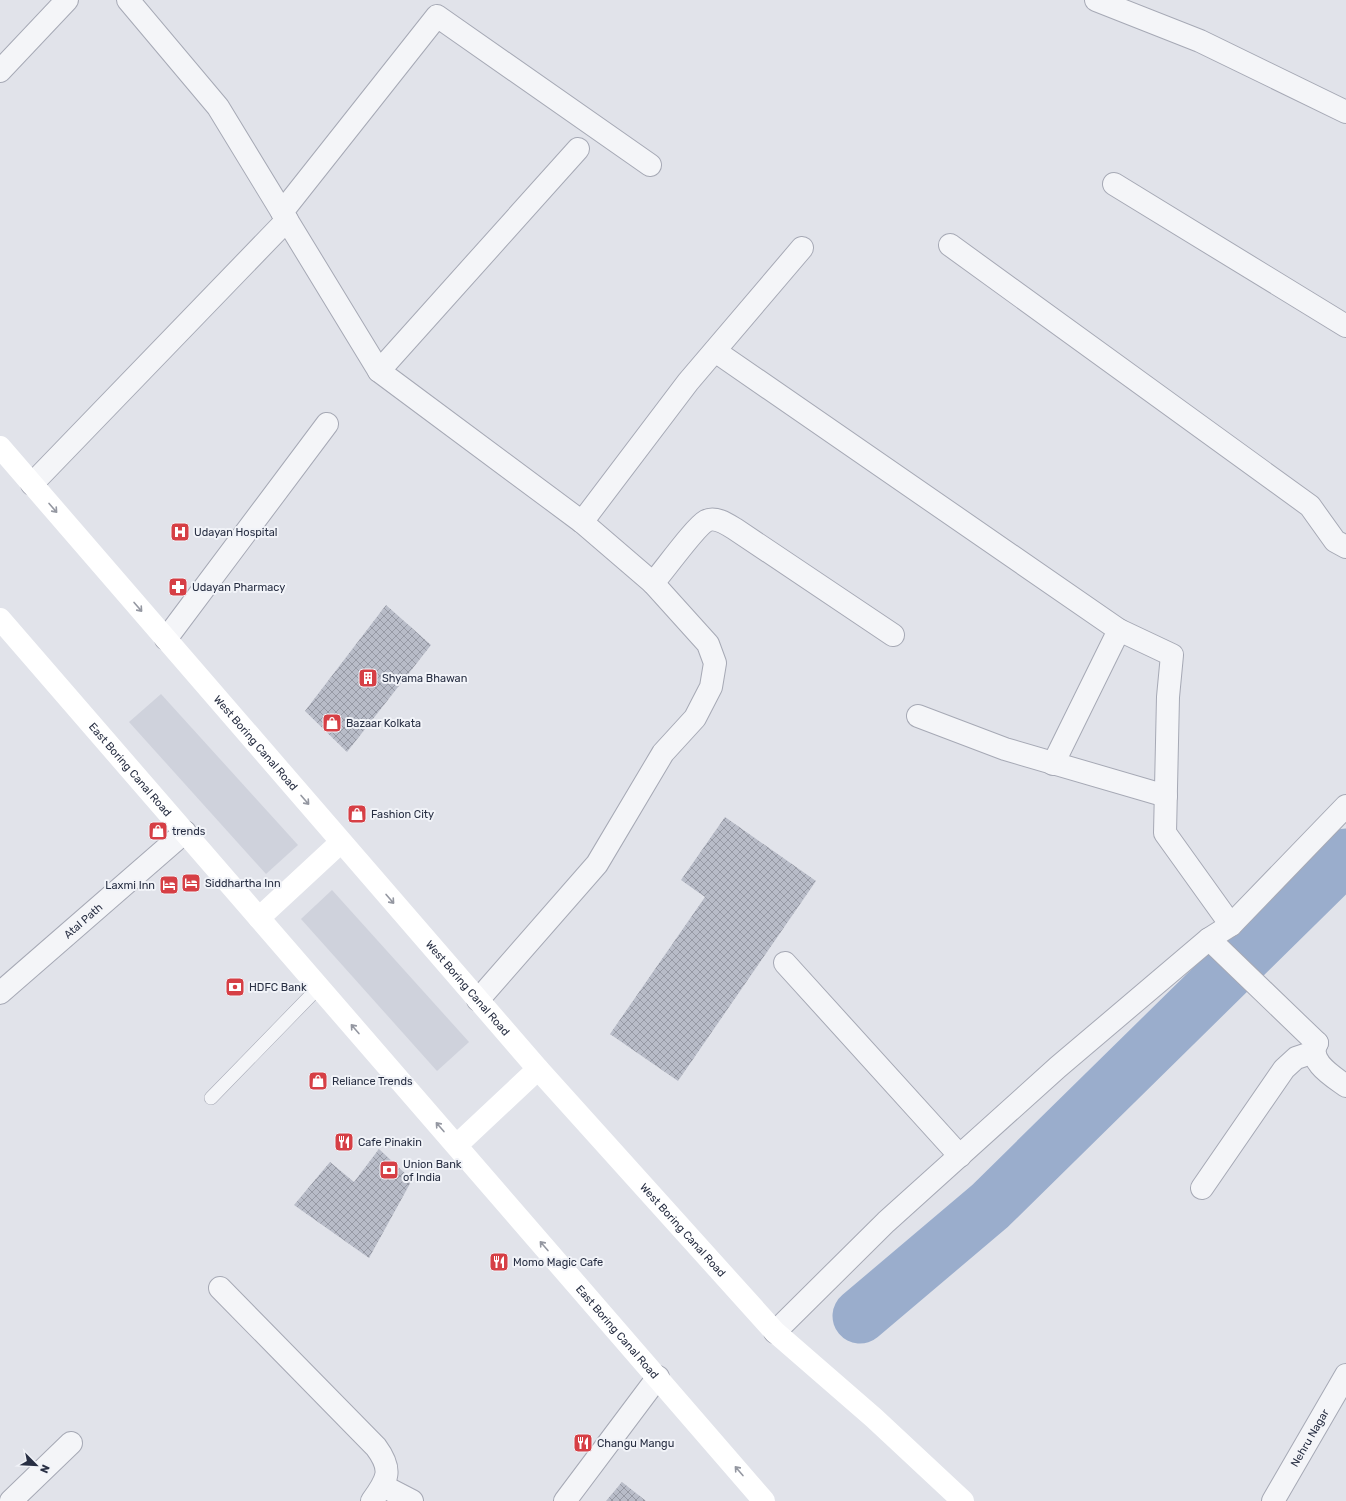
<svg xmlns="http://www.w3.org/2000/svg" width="1346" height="1501" font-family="Rubik,sans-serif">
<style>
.built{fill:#cfd2dc}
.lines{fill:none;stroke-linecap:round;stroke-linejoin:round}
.river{stroke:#9aadcc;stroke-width:55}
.building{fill:url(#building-cross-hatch)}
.service-casing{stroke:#a6a9b5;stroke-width:14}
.minor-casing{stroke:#a6a9b5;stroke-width:24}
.tertiary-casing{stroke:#a6a9b5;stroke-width:24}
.service{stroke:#f4f5f8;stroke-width:13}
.minor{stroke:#f4f5f8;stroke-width:22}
.tertiary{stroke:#f4f5f8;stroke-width:22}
.secondary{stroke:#fff;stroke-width:22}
.oneway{stroke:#9497a1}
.labels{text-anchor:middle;stroke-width:4;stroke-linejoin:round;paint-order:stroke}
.poi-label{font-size:11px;fill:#282f43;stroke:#f1f3f8;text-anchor:start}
.street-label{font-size:11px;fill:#282f43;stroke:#f1f3f8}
</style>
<defs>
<pattern id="building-cross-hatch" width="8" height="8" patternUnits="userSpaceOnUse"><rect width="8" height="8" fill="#b8bcc8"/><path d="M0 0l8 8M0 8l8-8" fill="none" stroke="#9699a4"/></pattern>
</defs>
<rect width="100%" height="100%" fill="#e1e3ea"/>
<g class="built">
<path d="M161,694L298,845L266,874L129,722Z"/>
<path d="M332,890L469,1042L437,1071L301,919Z"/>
</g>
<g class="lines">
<path class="river" d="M860,1316L990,1206L1346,856"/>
</g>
<g class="building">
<path d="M386,605L431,645L347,752L305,711Z"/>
<path d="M725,817L816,881L678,1081L610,1034L705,897L681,880Z"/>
<path d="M379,1149L412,1180L369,1258L294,1205L330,1162L354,1182Z"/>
<path d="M622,1482L646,1501H606Z"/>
</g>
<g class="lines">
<g class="service-casing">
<path id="service" d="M211,1098L319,987"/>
</g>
<g class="minor-casing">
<g id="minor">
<path d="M128,0L218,107L379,371L582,522L653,583L708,644L715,663L711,687L695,718L663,753L597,864L478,1000"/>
<path d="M1096,0L1200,41L1346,112"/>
<path d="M0,71L67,0"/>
<path d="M1114,184L1346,326"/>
<path d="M282,212L437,16L650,165"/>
<path d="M950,245L1310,506L1335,541L1346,547"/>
<path d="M715,351L1119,630L1172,655L1168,697L1165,833L1231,925"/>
<path d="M379,371L578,149"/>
<path d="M32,484L287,220"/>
<path d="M582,522L688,382L802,248"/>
<path d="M653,583C663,572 695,527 706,521C715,516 727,524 735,529L893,635"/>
<path d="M166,639L327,424"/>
<path d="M918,716L1005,749L1166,796"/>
<path d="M1053,764L1119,630"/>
<path d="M1209,939L1317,1043"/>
<path d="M785,963L960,1156"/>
<path id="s1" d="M0,993L185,832"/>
<path d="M1202,1188L1284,1069L1296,1058L1314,1052"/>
<path d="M220,1288L376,1447C393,1470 388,1479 372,1501"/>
<path d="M775,1332L886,1222L1058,1067L1209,939L1231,925L1346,806"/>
<path d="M383,1486L412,1501"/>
<path d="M11,1501L71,1443"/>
<path d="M565,1501L658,1377"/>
</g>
</g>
<g class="tertiary-casing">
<g id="tertiary">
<path d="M1317,1043C1306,1061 1334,1077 1346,1086"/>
<path id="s2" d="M1273,1501L1346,1375"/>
</g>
</g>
<use href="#service" class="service"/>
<use href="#minor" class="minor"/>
<use href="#tertiary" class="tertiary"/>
<g class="secondary">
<path id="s3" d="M0,447L538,1069L775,1332L874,1418L963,1501"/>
<path id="s4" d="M0,619L764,1501"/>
<path d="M259,918L341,842"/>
<path d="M457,1145L538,1069"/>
</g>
</g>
<defs><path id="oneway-shaft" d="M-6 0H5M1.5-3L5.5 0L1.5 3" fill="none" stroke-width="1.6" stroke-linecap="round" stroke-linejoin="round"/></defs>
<g class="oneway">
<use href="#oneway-shaft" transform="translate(53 508) rotate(49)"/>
<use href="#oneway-shaft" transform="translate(138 607) rotate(49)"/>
<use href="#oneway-shaft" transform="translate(305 800) rotate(49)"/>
<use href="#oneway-shaft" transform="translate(390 899) rotate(49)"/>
<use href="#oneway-shaft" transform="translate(355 1029) rotate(-131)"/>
<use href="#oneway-shaft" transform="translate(440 1127) rotate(-131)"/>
<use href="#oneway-shaft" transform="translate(544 1246) rotate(-131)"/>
<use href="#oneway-shaft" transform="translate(739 1471) rotate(-131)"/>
</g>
<defs>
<g id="hospital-square" transform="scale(1)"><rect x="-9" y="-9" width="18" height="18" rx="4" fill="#d63f45" stroke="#f1f3f8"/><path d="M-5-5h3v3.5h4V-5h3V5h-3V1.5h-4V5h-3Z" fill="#fff"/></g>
<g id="pharmacy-square" transform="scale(1)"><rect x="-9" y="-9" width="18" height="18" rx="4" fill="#d63f45" stroke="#f1f3f8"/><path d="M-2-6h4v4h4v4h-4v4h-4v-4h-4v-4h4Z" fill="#fff"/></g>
<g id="building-square" transform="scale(1)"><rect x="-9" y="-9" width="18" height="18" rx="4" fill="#d63f45" stroke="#f1f3f8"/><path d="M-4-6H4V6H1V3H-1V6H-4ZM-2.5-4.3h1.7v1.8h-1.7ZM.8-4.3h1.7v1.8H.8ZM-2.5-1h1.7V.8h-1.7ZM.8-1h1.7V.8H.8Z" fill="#fff"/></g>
<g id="shop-square" transform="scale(1)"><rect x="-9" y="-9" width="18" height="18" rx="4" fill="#d63f45" stroke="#f1f3f8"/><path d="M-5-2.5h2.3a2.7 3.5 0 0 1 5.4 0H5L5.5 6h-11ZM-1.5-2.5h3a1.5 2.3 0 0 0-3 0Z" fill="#fff"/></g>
<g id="hotel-square" transform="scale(1)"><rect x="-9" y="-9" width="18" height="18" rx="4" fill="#d63f45" stroke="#f1f3f8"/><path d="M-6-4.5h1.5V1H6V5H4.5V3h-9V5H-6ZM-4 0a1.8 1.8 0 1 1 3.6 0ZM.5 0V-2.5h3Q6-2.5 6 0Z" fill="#fff"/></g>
<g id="bank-square" transform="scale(1)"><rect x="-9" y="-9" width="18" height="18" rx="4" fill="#d63f45" stroke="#f1f3f8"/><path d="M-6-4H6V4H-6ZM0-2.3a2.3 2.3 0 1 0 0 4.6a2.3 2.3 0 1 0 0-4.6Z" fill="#fff"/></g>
<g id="restaurant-square" transform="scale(1)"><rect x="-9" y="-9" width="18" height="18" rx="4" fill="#d63f45" stroke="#f1f3f8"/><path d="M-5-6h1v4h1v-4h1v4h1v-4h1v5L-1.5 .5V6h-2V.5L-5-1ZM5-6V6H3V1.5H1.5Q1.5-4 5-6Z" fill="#fff"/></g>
</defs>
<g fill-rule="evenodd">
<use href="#hospital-square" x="180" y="532"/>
<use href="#pharmacy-square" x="178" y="587"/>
<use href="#building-square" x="368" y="678"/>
<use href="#shop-square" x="332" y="723"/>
<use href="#shop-square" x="357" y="814"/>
<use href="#shop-square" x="158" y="831"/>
<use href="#hotel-square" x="191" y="883"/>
<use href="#hotel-square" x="169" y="885"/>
<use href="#bank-square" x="235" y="987"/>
<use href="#shop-square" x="318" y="1081"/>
<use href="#restaurant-square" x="344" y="1142"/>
<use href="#bank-square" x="389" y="1170"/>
<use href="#restaurant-square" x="499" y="1262"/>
<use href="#restaurant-square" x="583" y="1443"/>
</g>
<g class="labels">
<g class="poi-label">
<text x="194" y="536">Udayan Hospital</text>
<text x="192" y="591">Udayan Pharmacy</text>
<text x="382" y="682">Shyama Bhawan</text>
<text x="346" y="727">Bazaar Kolkata</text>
<text x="371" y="818">Fashion City</text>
<text x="172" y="835">trends</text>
<text x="205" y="887">Siddhartha Inn</text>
<text x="155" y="889" text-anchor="end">Laxmi Inn</text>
<text x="249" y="991">HDFC Bank</text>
<text x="332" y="1085">Reliance Trends</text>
<text x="358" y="1146">Cafe Pinakin</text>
<text x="403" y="1168">Union Bank<tspan x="403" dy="13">of India</tspan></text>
<text x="513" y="1266">Momo Magic Cafe</text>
<text x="597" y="1447">Changu Mangu</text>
</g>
<g class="street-label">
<text dy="4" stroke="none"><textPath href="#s3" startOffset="391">West Boring Canal Road</textPath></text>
<text dy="4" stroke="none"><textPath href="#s4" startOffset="199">East Boring Canal Road</textPath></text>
<text dy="4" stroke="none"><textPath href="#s1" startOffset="110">Atal Path</textPath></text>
<text dy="4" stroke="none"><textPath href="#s3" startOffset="715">West Boring Canal Road</textPath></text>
<text dy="4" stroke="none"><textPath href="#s3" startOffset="1039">West Boring Canal Road</textPath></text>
<text dy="4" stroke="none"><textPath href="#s4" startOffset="943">East Boring Canal Road</textPath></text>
<text dy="4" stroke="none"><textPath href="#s2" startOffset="73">Nehru Nagar</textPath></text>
</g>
</g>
<g transform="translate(36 1465) rotate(114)" stroke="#f1f3f8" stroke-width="3" paint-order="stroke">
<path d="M0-3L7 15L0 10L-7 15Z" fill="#282f43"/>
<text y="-6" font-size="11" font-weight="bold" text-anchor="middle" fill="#282f43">N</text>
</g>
</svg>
